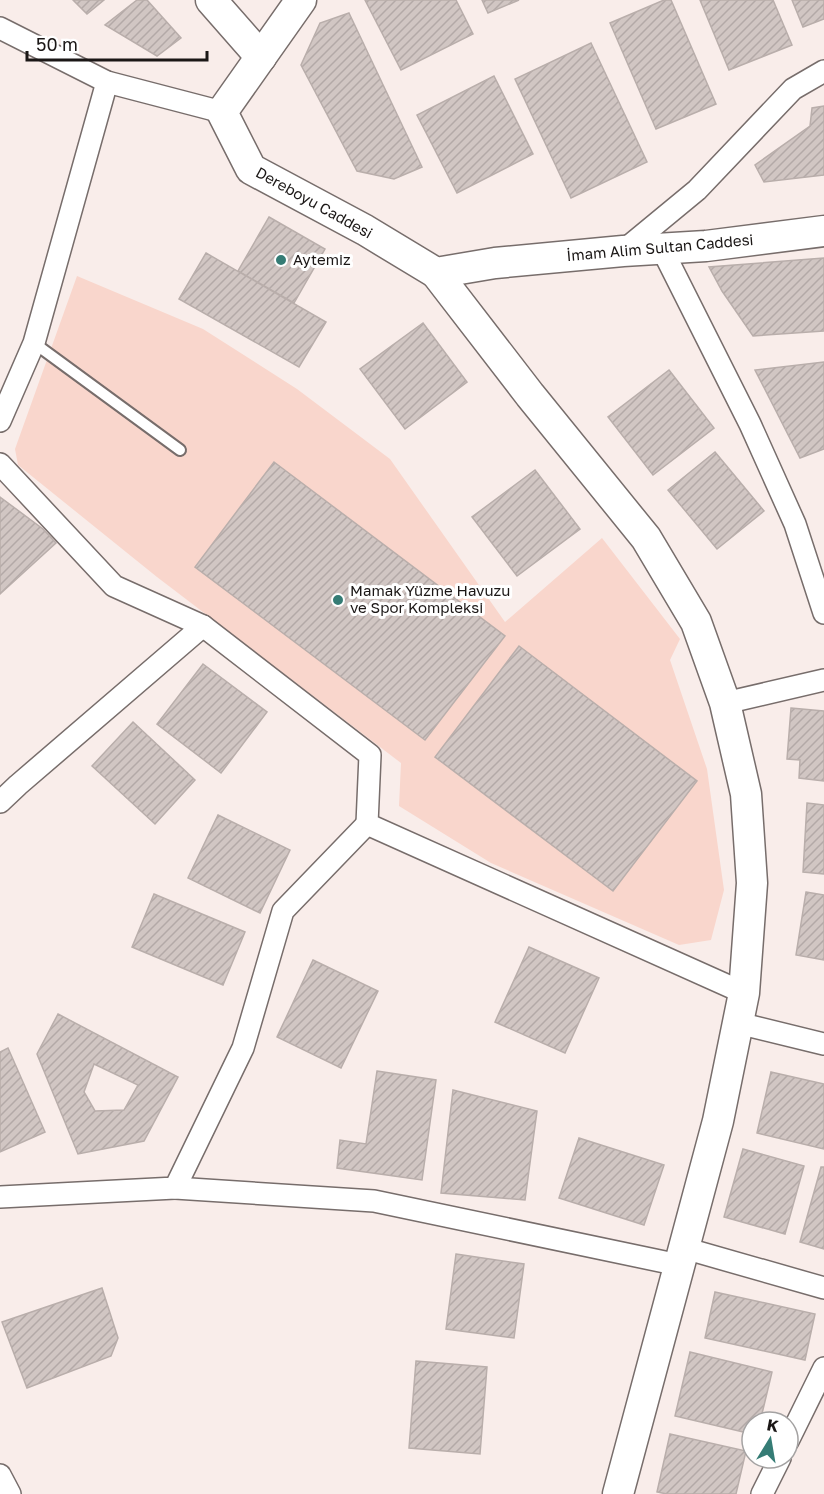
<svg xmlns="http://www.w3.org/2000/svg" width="824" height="1494" font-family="'Golos Text',sans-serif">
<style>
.green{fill:#f9d6cc}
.building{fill:url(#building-hatch);stroke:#b9aeab;stroke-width:1.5;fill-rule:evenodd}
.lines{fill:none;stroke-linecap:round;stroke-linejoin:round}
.lane-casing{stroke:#776d6b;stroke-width:14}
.street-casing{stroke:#776d6b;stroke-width:24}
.secondary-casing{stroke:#776d6b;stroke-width:33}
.lane{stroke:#fff;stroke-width:10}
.street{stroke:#fff;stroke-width:21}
.secondary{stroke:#fff;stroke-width:30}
.poi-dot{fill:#357c75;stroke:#fff;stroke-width:2}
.labels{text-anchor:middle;stroke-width:6;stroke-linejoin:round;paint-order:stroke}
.street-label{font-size:15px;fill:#1b1716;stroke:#fff}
.poi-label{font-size:15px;fill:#1b1716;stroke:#fff;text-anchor:start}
</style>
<defs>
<pattern id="building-hatch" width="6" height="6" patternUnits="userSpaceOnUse" patternTransform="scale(1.5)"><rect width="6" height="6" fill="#d1c6c3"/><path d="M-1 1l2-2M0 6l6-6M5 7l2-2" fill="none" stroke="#b3a9a7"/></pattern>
</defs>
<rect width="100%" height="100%" fill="#f9edea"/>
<path class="green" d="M77,276L203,329L297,389L390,459L505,622L602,538L680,639L670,660L707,769L724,890L711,940L679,945L491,863L399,806L401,763L157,577L18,465L15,449Z"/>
<g class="building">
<path d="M73,0H104L87,14Z"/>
<path d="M137,0H147L181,38L157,56L105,25Z"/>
<path d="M365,0H456L473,34L401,70Z"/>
<path d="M482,0H519L488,13Z"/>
<path d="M664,0H671L716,104L656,129L610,23Z"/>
<path d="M700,0H773L792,45L729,70Z"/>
<path d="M792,0H824V19L803,27Z"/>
<path d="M349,13L422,167L394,179L357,171L301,65L320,23Z"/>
<path d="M591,43L647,162L571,198L515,79Z"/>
<path d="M494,76L533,154L457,193L417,115Z"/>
<path d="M824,106V175L764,182L755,165L810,126L812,108Z"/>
<path d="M269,217L325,249L294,303L238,271Z"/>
<path d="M206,253L326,322L299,367L179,299Z"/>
<path d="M824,258V331L753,336L722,291L709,267Z"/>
<path d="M423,323L467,382L405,429L360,369Z"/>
<path d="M824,362V449L800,458L755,370Z"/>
<path d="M669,370L714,428L653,475L608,417Z"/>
<path d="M715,452L764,511L717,549L668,490Z"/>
<path d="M274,462L505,636L425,740L195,567Z"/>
<path d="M535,470L580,529L517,576L472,517Z"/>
<path d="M0,497L43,529L56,543L0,594Z"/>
<path d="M519,646L697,781L613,891L435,757Z"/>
<path d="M203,664L267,712L221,773L157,724Z"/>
<path d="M791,708L824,711V781L799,778L800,760L787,759Z"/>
<path d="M133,722L195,780L155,824L92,766Z"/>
<path d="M807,803L824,805V874L803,872Z"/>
<path d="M218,815L290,850L260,913L188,878Z"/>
<path d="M806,892L824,895V960L796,955Z"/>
<path d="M154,894L245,932L223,985L132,947Z"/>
<path d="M529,947L599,978L565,1053L495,1022Z"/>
<path d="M313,960L378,991L341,1068L277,1037Z"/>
<path d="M58,1014L178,1077L144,1141L78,1154L37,1054ZM94,1064L138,1085L124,1110L95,1111L84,1092Z"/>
<path d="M8,1048L45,1132L0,1152V1052Z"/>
<path d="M377,1071L436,1080L422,1180L337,1168L340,1140L366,1144Z"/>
<path d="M771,1072L824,1084V1149L757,1133Z"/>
<path d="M453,1090L537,1111L525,1200L441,1193Z"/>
<path d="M579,1138L664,1165L644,1225L559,1198Z"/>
<path d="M743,1149L804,1166L785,1234L724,1217Z"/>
<path d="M821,1167H824V1249L800,1242Z"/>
<path d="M456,1254L524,1264L514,1338L446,1329Z"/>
<path d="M102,1288L118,1338L111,1356L27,1388L2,1322Z"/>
<path d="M715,1292L815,1314L805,1360L705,1338Z"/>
<path d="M690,1352L772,1372L760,1422H752V1434L675,1416Z"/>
<path d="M416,1361L487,1367L480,1454L409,1448Z"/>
<path d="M670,1434L746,1451L736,1494H667L657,1492Z"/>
</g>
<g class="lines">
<g class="lane-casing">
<path id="lane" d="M34,343L180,450"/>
</g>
<g class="street-casing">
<g id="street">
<path d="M0,28L107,82L222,112"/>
<path d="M662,249L750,424L795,524L824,613"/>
<path d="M623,251L697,190L793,89L824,71"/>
<path d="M0,421L34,343L107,82"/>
<path d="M0,464L114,586L203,626L370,755L367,824L744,993"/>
<path d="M725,703L824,680"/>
<path d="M0,802L18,785L203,626"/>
<path d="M738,1023L824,1044"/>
<path d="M175,1188L374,1201L679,1265"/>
<path d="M0,1197L175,1188L243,1048L283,911L367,824"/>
<path d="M684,1248L824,1288"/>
<path d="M788,1441L824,1368"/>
<path d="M0,1475L10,1494"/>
<path d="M762,1494L780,1458"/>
</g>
</g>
<g class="secondary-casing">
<g id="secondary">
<path d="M211,0L261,57"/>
<path d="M301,0L222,112L251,169L365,230L436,273L495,263L623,251L706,246L824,231"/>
<path d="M436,273L530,395L646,538L696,622L725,703L746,794L752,883L744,993L718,1121L618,1494"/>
</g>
</g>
<use href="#lane" class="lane"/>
<use href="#street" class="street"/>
<use href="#secondary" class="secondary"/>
</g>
<g class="poi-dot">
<circle cx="281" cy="260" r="6"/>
<circle cx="338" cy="600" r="6"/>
</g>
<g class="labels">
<g class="street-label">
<text transform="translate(314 203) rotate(29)" y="5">Dereboyu Caddesi</text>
<text transform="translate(660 248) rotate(-5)" y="5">İmam Alim Sultan Caddesi</text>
</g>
<g class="poi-label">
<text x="293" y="265">Aytemiz</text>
<text x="350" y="596">Mamak Yüzme Havuzu<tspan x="350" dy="17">ve Spor Kompleksi</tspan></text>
</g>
</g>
<g transform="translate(770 1440) rotate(11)"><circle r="28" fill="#ffffff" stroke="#a4a2a2" stroke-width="1.5"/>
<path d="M0-4.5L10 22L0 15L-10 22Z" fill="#357c75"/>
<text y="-9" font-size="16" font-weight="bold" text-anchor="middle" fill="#1b1716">K</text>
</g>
<path d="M27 51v9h180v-9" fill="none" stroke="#1b1716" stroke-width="3"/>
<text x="36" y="51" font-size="18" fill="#1b1716" stroke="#ffffff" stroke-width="4.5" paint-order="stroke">50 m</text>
</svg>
